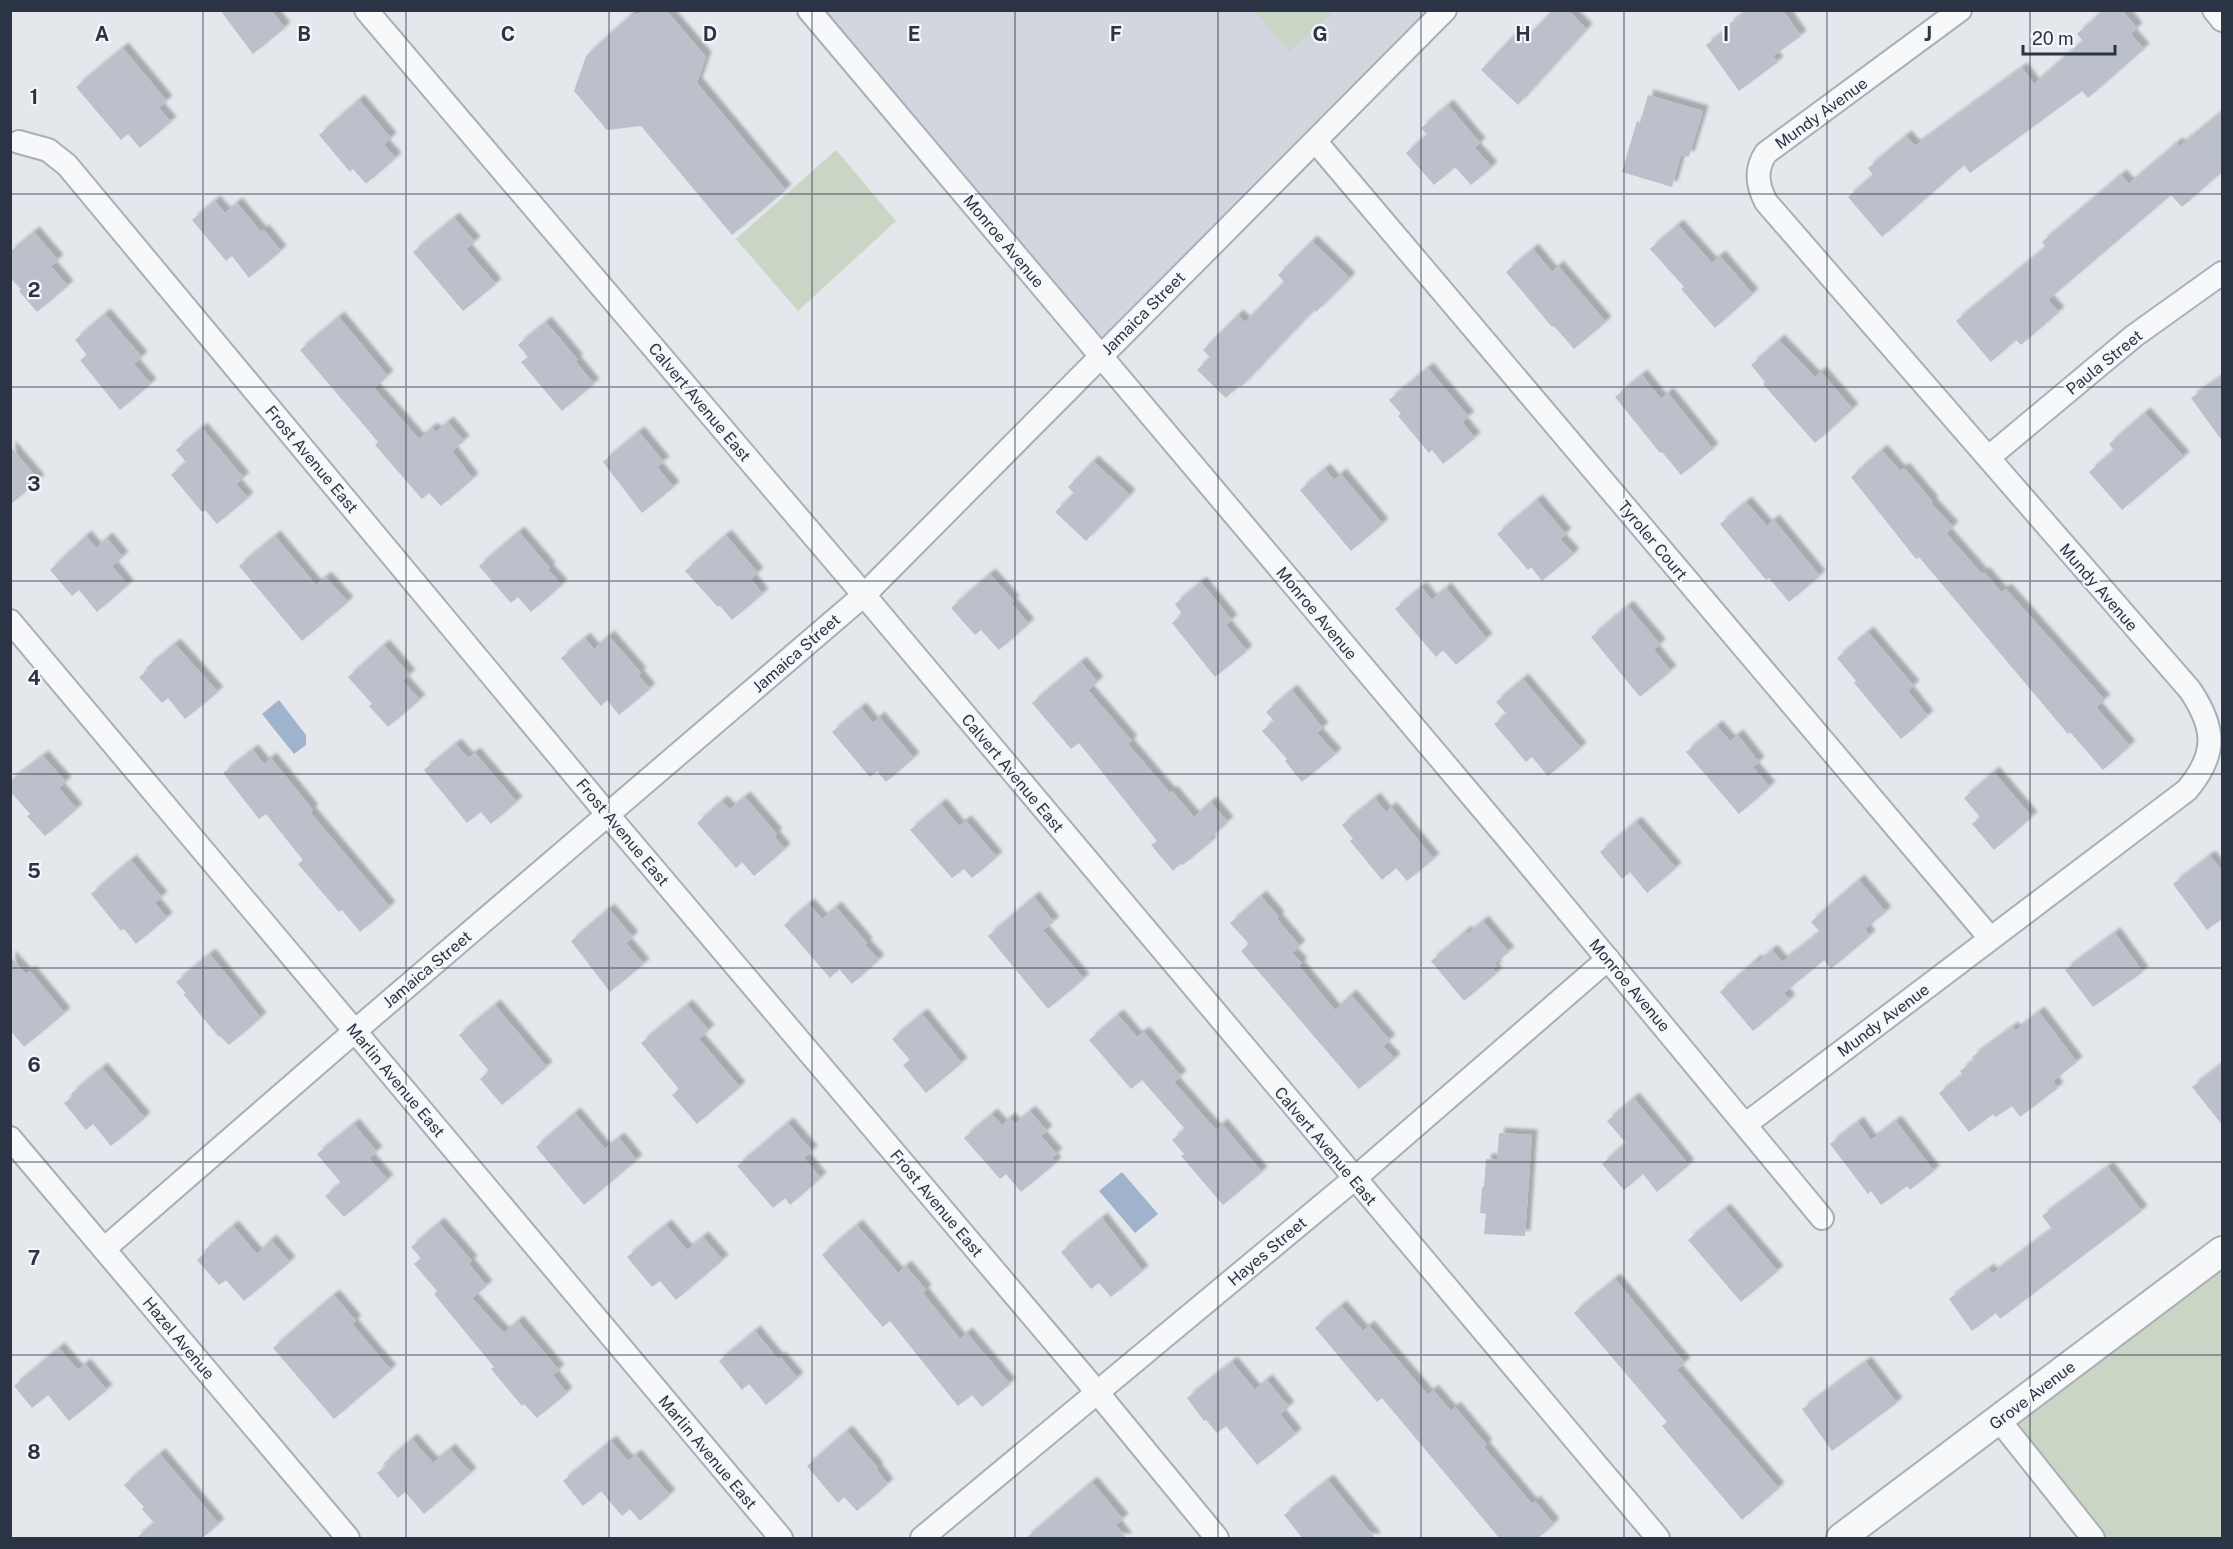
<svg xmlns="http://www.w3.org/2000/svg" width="2233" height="1549" font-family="'Public Sans',sans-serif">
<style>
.built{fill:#d2d6de}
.green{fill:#c9d6c5}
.water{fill:#9fb4cc}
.building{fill:#bbc0ca;filter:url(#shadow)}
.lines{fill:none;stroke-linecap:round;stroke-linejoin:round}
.minor-casing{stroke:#a9aeb7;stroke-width:26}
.tertiary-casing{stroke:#a9aeb7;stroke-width:32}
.minor{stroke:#f7f8fa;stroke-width:22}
.tertiary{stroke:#f7f8fa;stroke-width:28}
.grid{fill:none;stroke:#2b3445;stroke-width:1.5;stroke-opacity:0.55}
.labels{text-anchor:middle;stroke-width:4.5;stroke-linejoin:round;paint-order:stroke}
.street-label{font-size:16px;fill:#2b3445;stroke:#f4f6f9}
.grid-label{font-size:20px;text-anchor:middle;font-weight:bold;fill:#2b3445;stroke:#f4f6f9;stroke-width:4.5;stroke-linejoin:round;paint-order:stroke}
</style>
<defs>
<filter id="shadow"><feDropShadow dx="5.5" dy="-5.5" stdDeviation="1.5" flood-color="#0004"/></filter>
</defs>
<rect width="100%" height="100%" fill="#e4e7ec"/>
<path class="built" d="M809,11H1448L1101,356Z"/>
<g class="green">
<path d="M1254,11H1328L1331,14L1289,51Z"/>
<path d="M836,150L896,221L798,311L736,239Z"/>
<path d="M2222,1264V1538H2093L1999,1420Z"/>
</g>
<g class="water">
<path d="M279,700L306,735V745L294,754L262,714Z"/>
<path d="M1122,1172L1158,1214L1135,1233L1099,1191Z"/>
</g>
<g class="building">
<path d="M220,10H271L285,28L253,54Z"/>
<path d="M651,10H666L706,57L697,83L786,190L732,235L641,126L607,130L574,91L586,56L630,16Z"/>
<path d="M1553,10H1568L1587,29L1518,105L1481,70L1516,33L1524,40Z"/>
<path d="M1749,10H1783L1801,36L1773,56L1778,62L1739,91L1706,45L1730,28L1728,25Z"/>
<path d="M2104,10H2122L2137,28L2131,34L2144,49L2088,98L2082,91L1970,173L1964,165L1882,237L1848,197L1873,175L1868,168L1906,136L1915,146L2022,68L2034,84L2083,41L2077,34Z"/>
<path d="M123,48L167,101L159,108L171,122L140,148L128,134L121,140L76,87Z"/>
<path d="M1648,95L1703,111L1689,157L1681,155L1672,187L1622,172L1637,121L1640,123Z"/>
<path d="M359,100L391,138L384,145L396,158L366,184L353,169L350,172L319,135Z"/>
<path d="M1448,105L1480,143L1475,148L1492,167L1471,185L1455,167L1434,185L1406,153L1427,135L1421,128Z"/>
<path d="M2223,111V171L2182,207L2171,195L2048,300L2059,312L2021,345L2016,340L1991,362L1956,321L2046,247L2042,242L2121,175L2129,184L2177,143L2180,146Z"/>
<path d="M215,201L225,213L237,203L261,232L264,230L281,251L249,278L232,256L226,261L192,220Z"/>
<path d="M454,218L475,242L466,249L496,284L463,311L413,252Z"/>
<path d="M1678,225L1712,263L1720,256L1753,294L1715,328L1681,289L1684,287L1650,249Z"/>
<path d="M34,232L58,260L51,266L68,286L37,312L19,291L21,289L10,278V252Z"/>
<path d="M1312,241L1350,278L1316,312L1314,310L1241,387L1239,385L1226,398L1197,370L1210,357L1203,350L1238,315L1245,322L1284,282L1278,275Z"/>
<path d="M1533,249L1552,272L1558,266L1606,322L1574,349L1554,326L1552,327L1506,272Z"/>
<path d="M105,314L142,357L134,364L151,384L120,410L80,360L87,355L75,340Z"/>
<path d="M339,317L388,376L374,388L419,439L432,428L436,432L448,422L464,441L452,451L473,479L441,506L429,493L422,499L375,445L378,442L300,350Z"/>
<path d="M546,322L578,360L575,361L594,384L562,411L521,362L528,357L518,345Z"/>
<path d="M1779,340L1815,377L1821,372L1853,409L1815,443L1763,384L1765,382L1751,365Z"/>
<path d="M1428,368L1469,417L1462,422L1475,438L1443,464L1432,450L1429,453L1398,416L1401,414L1389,400Z"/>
<path d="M1642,375L1661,399L1668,393L1713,449L1681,475L1662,452L1660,453L1615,397Z"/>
<path d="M2223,376V442L2191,398Z"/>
<path d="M2145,413L2184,457L2122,510L2089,472L2114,450L2109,444Z"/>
<path d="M202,428L244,478L236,484L248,498L217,524L205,510L202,512L171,475L186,462L176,450Z"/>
<path d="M639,432L664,462L657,467L674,487L642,513L603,462Z"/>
<path d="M10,446L39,480L10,505Z"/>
<path d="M1882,450L1900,471L1904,468L1933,502L1931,503L1953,527L1946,533L1982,574L1984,572L2001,592L2006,589L2105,700L2096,707L2130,746L2103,770L2070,732L2068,734L1919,557L1916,559L1851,477Z"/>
<path d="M1093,461L1130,495L1086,541L1055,512L1074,493L1068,487Z"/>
<path d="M1325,469L1334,480L1341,474L1383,524L1351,551L1300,490Z"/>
<path d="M1537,500L1566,534L1560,539L1574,554L1542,581L1531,567L1528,570L1497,534Z"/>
<path d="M1746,502L1767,526L1774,520L1820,576L1789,602L1769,578L1766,580L1720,524Z"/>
<path d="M519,532L550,568L548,570L562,585L531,612L518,597L511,603L479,566Z"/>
<path d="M726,535L758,573L751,579L763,594L732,620L720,606L718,607L685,571Z"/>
<path d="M86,536L96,548L107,538L123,557L112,566L128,585L97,612L79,590L72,596L50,570Z"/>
<path d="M275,536L316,585L326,577L348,602L302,641L239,566Z"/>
<path d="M990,574L1014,601L1011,603L1029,624L999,650L981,630L975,635L951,608Z"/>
<path d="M1201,582L1232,620L1226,625L1247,651L1215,677L1172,623L1182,614L1175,604Z"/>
<path d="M1421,587L1432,600L1446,588L1487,639L1456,665L1443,650L1436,657L1395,609Z"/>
<path d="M1628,606L1660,644L1654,650L1671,671L1640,697L1591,637Z"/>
<path d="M1868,632L1914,686L1908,691L1928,716L1901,739L1854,683L1856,681L1837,658Z"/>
<path d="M609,636L641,673L638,675L650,689L619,715L607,700L601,706L561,658L585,638L594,649Z"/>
<path d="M175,644L218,692L185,719L168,698L162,703L139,677L148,670L146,668Z"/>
<path d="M384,645L410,675L403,681L420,700L388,727L369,706L372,704L348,677Z"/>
<path d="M1081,662L1098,682L1088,690L1132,741L1128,744L1170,793L1172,791L1194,817L1211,802L1228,822L1209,839L1211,842L1183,865L1181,863L1173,871L1151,845L1157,841L1079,743L1071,749L1032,703Z"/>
<path d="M1523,679L1581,748L1548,776L1532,757L1526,762L1494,724L1507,714L1496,702Z"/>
<path d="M1292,690L1323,728L1317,733L1336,754L1302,782L1285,761L1287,759L1262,731L1274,721L1266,712Z"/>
<path d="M861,708L873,723L879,717L914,758L886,782L877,771L870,777L832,732Z"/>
<path d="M1717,726L1730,741L1738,735L1759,762L1753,767L1770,787L1739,814L1686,752Z"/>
<path d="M456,744L468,758L475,753L517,802L491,824L481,812L467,823L424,770Z"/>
<path d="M253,750L264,764L271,758L313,810L310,812L390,907L360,932L342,910L339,912L298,864L303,860L266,814L259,819L223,773Z"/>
<path d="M43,756L66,782L59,788L77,809L45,836L27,816L30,814L10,791V781Z"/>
<path d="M1994,772L2032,817L1994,850L1972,824L1980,817L1964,798Z"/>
<path d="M745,797L777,834L774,836L785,849L754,876L742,862L736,868L697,823L722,801L730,809Z"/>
<path d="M1375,798L1386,812L1391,807L1434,859L1407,881L1396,868L1382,880L1350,841L1353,839L1342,825Z"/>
<path d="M941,804L959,826L966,821L997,857L972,878L964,869L952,878L910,830Z"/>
<path d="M1636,822L1676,868L1647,893L1630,872L1622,879L1600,852Z"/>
<path d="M2210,856L2223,872V918L2207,930L2173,884Z"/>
<path d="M131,860L162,897L155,903L167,918L136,944L124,929L121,931L91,894Z"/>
<path d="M1859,880L1886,912L1865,929L1870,936L1831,969L1824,960L1784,993L1790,1000L1753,1031L1720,992L1756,960L1758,962L1772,950L1782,962L1820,932L1811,922Z"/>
<path d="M1261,896L1279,917L1277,919L1300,946L1292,953L1302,963L1299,966L1335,1010L1351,995L1390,1040L1383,1046L1395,1059L1359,1089L1241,951L1249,944L1230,923Z"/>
<path d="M1034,897L1054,922L1043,930L1084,979L1048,1009L988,936Z"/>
<path d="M809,904L822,919L836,907L867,943L865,945L879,960L852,984L839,969L830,978L784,925Z"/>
<path d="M609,909L633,937L626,943L644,964L610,992L571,941Z"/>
<path d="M1483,921L1509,952L1495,963L1497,966L1493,969L1497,973L1464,1001L1431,961L1466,931L1468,934Z"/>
<path d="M2115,933L2143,972L2093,1007L2065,970Z"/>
<path d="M210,954L261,1018L229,1045L220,1036L219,1037L183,994L186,993L176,982Z"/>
<path d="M10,956L26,974L30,971L65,1013L24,1047L10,1030Z"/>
<path d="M495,1005L547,1067L502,1105L480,1079L489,1071L459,1035Z"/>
<path d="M687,1005L709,1030L699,1039L740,1087L697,1124L672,1095L679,1089L641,1043Z"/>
<path d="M2039,1012L2077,1062L2053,1081L2058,1088L2020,1117L2012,1106L1996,1117L1993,1114L1969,1132L1939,1093L1963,1075L1960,1071L1975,1060L1972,1057L2013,1027L2015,1031Z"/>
<path d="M922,1014L962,1063L926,1093L903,1065L910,1060L892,1039Z"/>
<path d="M1118,1015L1137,1037L1144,1032L1181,1076L1174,1082L1216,1130L1222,1124L1262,1172L1223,1205L1181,1156L1184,1154L1172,1140L1185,1129L1142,1080L1131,1089L1089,1040Z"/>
<path d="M2223,1063V1126L2192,1087Z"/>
<path d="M102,1068L145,1118L111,1146L93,1124L86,1130L64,1103L73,1096L71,1094Z"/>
<path d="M1634,1098L1689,1165L1657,1192L1643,1174L1624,1190L1602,1164L1626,1143L1607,1121Z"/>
<path d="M1030,1111L1047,1131L1041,1136L1057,1154L1052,1158L1056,1163L1021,1192L1006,1174L1000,1179L964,1138L992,1114L1002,1125L1010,1118L1015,1124Z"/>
<path d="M575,1113L605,1149L619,1138L637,1160L584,1205L536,1147Z"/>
<path d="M1896,1121L1934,1171L1910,1190L1907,1186L1881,1205L1871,1191L1868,1194L1830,1144L1858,1122L1871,1140Z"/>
<path d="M788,1123L812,1151L804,1158L821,1178L790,1205L785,1198L773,1208L737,1166Z"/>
<path d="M354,1124L377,1152L369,1158L388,1180L344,1217L325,1196L341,1183L317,1154Z"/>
<path d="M1499,1133L1532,1135L1525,1236L1484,1234L1486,1214L1480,1213L1482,1187H1484L1486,1159L1497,1160Z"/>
<path d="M2108,1167L2142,1211L2000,1319L1996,1313L1972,1331L1949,1299L1989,1269L1992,1274L2052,1229L2042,1216Z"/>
<path d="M1725,1209L1778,1271L1741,1302L1688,1240Z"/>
<path d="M1102,1218L1143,1271L1111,1297L1099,1283L1091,1289L1061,1252Z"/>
<path d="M439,1223L472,1261L469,1264L487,1286L472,1298L504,1333L518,1321L559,1370L553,1375L567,1393L537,1418L524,1404L522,1406L491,1369L494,1367L434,1294L437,1291L414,1264L421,1258L411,1247Z"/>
<path d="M666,1225L687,1250L703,1237L723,1260L676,1300L660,1281L652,1287L627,1257Z"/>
<path d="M857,1225L898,1273L906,1266L926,1290L923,1293L960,1339L967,1333L1010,1384L982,1407L972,1395L958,1406L890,1321L883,1327L822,1255Z"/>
<path d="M233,1226L257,1254L271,1240L290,1262L244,1301L226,1280L219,1285L197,1260L206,1252L204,1251Z"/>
<path d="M1615,1279L1685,1363L1677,1370L1779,1488L1742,1520L1662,1426L1667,1422L1574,1313Z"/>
<path d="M334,1295L356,1321L352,1324L391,1370L334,1419L273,1348Z"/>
<path d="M1341,1306L1363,1331L1369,1326L1428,1395L1433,1390L1451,1411L1455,1407L1487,1445L1484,1447L1532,1504L1535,1501L1554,1524L1537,1539H1500L1382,1398L1377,1402L1315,1328Z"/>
<path d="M755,1331L778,1359L780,1357L798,1378L766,1405L749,1384L742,1390L719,1361Z"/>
<path d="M59,1348L78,1370L85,1364L107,1390L69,1421L48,1395L32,1408L14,1386Z"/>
<path d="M1232,1362L1255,1390L1267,1380L1289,1407L1280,1414L1296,1434L1257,1465L1226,1426L1217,1433L1206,1420L1204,1421L1187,1398Z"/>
<path d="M1866,1362L1897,1403L1832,1451L1802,1409Z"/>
<path d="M847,1431L878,1468L876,1469L888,1484L857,1511L844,1497L838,1503L807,1466Z"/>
<path d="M412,1439L433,1463L450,1449L471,1473L424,1514L405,1492L398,1498L377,1473L386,1466L384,1463Z"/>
<path d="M611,1441L628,1461L636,1455L670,1495L640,1521L630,1509L622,1516L601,1491L583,1506L563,1481Z"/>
<path d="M160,1454L219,1524L201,1539H135L154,1523L142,1509L144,1507L124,1485Z"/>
<path d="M1328,1480L1376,1539H1303L1284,1515Z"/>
<path d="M1092,1482L1123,1519L1116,1525L1127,1539H1025Z"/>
</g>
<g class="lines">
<g class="minor-casing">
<g id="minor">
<path d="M366,10L864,595L1658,1538"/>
<path d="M809,10L1509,840L1822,1218"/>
<path d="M2214,10L2222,20"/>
<path d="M19,142L48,150L67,165L608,815L1097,1392L1217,1538"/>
<path d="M1316,142L1990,938"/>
<path d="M1989,457L2134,336L2222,273"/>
<path d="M10,621L781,1538"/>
<path d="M1746,1124L2187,790C2217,754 2216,729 2190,690L1766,202C1757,185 1755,169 1766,153L1960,10"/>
<path d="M10,1138L348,1538"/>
<path d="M104,1249L355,1031L864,595L1445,10"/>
<path d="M1999,1420L2093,1538"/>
<path d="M922,1538L1354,1179L1608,959"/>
</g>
</g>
<g class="tertiary-casing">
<path id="tertiary" d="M1841,1538L2222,1251"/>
</g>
<use href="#minor" class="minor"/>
<use href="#tertiary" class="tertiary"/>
</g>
<path class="grid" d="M203,10V1538M406,10V1538M609,10V1538M812,10V1538M1015,10V1538M1218,10V1538M1421,10V1538M1624,10V1538M1827,10V1538M2030,10V1538M10,194H2222M10,387H2222M10,581H2222M10,774H2222M10,968H2222M10,1162H2222M10,1355H2222"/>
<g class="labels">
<g class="street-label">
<text transform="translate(1821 113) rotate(-36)" y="6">Mundy Avenue</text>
<text transform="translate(1004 241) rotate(50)" y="6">Monroe Avenue</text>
<text transform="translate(1143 313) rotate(-45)" y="6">Jamaica Street</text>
<text transform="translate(2104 362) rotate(-39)" y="6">Paula Street</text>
<text transform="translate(700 402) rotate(50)" y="6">Calvert Avenue East</text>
<text transform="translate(312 459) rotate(50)" y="6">Frost Avenue East</text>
<text transform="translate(1653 540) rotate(50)" y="6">Tyroler Court</text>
<text transform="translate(2099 587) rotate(49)" y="6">Mundy Avenue</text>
<text transform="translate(1317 613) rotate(50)" y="6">Monroe Avenue</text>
<text transform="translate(796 653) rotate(-41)" y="6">Jamaica Street</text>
<text transform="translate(1013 773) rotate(50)" y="6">Calvert Avenue East</text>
<text transform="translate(623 832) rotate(50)" y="6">Frost Avenue East</text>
<text transform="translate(427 969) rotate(-40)" y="6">Jamaica Street</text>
<text transform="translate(1630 985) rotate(50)" y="6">Monroe Avenue</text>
<text transform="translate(1883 1020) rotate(-37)" y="6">Mundy Avenue</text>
<text transform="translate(396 1080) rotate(50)" y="6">Marlin Avenue East</text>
<text transform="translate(1326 1146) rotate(50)" y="6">Calvert Avenue East</text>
<text transform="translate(937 1203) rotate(50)" y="6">Frost Avenue East</text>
<text transform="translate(1267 1251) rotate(-40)" y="6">Hayes Street</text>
<text transform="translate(179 1338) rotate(50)" y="6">Hazel Avenue</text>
<text transform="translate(2032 1395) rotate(-37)" y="6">Grove Avenue</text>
<text transform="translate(708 1452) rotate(50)" y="6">Marlin Avenue East</text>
</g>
</g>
<g class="grid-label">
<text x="102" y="41">A</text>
<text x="304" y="41">B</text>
<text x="508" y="41">C</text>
<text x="710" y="41">D</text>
<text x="914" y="41">E</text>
<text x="1116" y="41">F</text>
<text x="1320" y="41">G</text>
<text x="1523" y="41">H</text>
<text x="1726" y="41">I</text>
<text x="1928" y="41">J</text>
<text x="34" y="104">1</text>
<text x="34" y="297">2</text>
<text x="34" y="491">3</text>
<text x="34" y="685">4</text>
<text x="34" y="878">5</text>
<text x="34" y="1072">6</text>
<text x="34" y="1265">7</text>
<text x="34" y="1459">8</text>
</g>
<rect width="2233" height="1549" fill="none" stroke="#2b3445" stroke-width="24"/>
<path d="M2023 45v9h92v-9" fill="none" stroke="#2b3445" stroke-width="3"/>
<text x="2032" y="45" font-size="18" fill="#2b3445" stroke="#f4f6f9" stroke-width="4.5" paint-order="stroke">20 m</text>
</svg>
